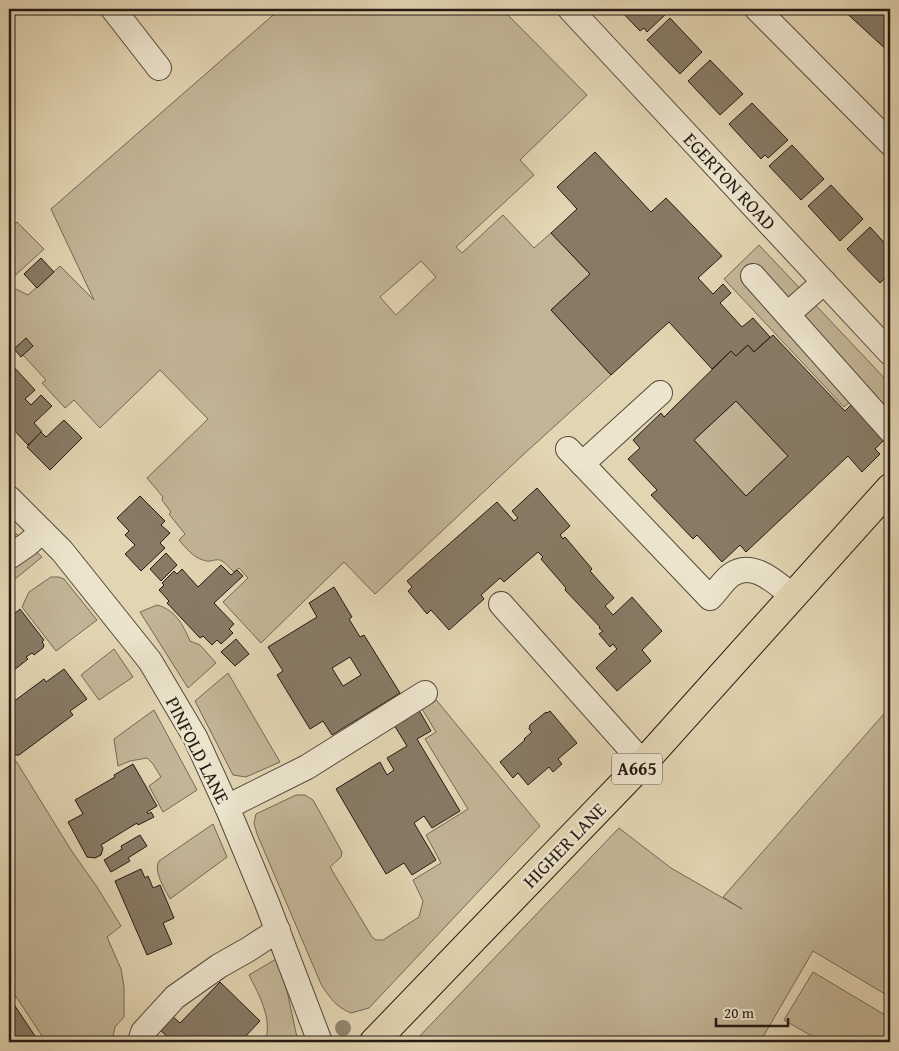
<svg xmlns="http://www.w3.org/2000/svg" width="899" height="1051" font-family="'Gentium Book Plus',serif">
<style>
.green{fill:#c2b597;stroke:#736855;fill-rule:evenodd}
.building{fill:#877b66;stroke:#241a13;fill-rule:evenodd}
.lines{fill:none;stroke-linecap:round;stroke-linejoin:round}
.minor-casing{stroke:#54493b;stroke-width:26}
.major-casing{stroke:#241a13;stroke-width:30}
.minor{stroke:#ece4cd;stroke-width:24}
.major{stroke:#e2d5b2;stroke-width:28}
.tree{fill:#938771}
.labels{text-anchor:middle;stroke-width:5;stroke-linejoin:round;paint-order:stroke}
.shield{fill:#ece4cd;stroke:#60574b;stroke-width:1}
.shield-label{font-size:18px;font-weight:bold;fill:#241a13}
.street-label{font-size:19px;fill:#241a13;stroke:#ece4cd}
</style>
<rect width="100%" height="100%" fill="#e2d5b2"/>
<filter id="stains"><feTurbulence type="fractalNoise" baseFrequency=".004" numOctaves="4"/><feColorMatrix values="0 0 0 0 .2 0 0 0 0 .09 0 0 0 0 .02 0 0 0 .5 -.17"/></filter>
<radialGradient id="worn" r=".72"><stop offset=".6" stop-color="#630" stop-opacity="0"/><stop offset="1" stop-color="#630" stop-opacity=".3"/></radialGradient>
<g class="green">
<path d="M280,9H502L587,95L520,160L534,175L456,247L462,253L503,215L534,248L551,233L590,274L551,310L611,375L525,453L375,594L344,562L261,643L223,602L248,578L239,568L234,572C228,567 223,558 215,560C210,561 208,562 203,560C193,557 186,548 179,540L185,534L169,514L171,512L162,500L163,497L147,478L208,419L160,370L100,428L74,400L65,408L42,383L46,380L23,355L26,338L12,352L9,349V294L16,289L28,295L60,266L94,300L51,209ZM421,261L436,277L396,315L380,297Z"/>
<path d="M17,222L44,249L9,281V226L11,228Z"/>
<path d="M759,245L890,384V438L851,401L844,407L724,279Z"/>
<path d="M736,401L788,456L746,496L694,440Z"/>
<path d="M9,527L42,557L9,584Z"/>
<path d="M51,577H59L64,579L97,620L56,651L22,607L29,592Z"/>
<path d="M157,605C176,610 183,625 190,641L200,645L216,663L188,688L140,612Z"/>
<path d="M114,649L133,677L99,700L81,675Z"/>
<path d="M228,673L280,762L246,777L233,775L195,701Z"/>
<path d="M433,696L540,826L369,1008L351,1013C336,1007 329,997 321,984L257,834L254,823L256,814L296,795H305L313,800L342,852L341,857L330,867L372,937L376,940H383L419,917L423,901L413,880L441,863L426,835L468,809L425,739L436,732L419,704Z"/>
<path d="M890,707V997L813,951L760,1042H414L619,828L671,868L742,909L723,897Z"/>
<path d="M154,710L197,790L163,812L149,786L161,777L153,764L147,758L130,761L118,766L114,739Z"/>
<path d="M9,759L16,761L71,850L97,887L121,926L107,937L121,969L124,987V1017L115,1027L112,1042H46L9,986Z"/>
<path d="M213,824L227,857L170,899C165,889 153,872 159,861Z"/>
<path d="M276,959L287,991L298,1042H265C273,1019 259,995 249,975Z"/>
<path d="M813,972L890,1018V1042H822L784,1020Z"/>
</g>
<g class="building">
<path d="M619,9H662L666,14L647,32L644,28L640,31Z"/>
<path d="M842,9H890V53Z"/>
<path d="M670,18L702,52L680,74L647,40Z"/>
<path d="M710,60L743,94L720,115L688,81Z"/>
<path d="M752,103L788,140L768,158L765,155L761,159L729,124Z"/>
<path d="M792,145L824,179L801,200L769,166Z"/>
<path d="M595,152L651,212L666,198L722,256L698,278L713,294L723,284L731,293L720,303L742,327L753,318L770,337L754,352L748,345L736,356L731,351L712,369L669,322L611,375L551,310L590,274L551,233L577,209L557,187Z"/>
<path d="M831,185L863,219L840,241L808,206Z"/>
<path d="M870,227L890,249V273L880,283L847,249Z"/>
<path d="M41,258L54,272L37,288L24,274Z"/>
<path d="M773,335L845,411L852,404L885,439L875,449L880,454L862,472L848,456L746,552L740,545L722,562L697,535L693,539L651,495L657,490L628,459L640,448L633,440L661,413L664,417L731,351L736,356L748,345L754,352ZM736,401L788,456L746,496L694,440Z"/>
<path d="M26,338L33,346L21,357L14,349Z"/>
<path d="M12,365L35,390L25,399L31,405L41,395L52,406L34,423L42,432L28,445L9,425V368Z"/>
<path d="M64,420L82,438L50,470L27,447L41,432L46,437Z"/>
<path d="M537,488L570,526L560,535L563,539L565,537L592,569L590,571L614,598L605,606L613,615L632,597L662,631L642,650L651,661L617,691L596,668L617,649L613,644L610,647L599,634L603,631L599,628L600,627L565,590L566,588L541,559L543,557L538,552L504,582L500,578L481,595L484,599L449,630L431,610L427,614L408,591L412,587L407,581L497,502L514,521L518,518L512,511Z"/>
<path d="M140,496L165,521L161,525L170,533L160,543L165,548L141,571L125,554L135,545L125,535L129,531L117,518Z"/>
<path d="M166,553L177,565L161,581L150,569Z"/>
<path d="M221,565L231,575L237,570L243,576L214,603L234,624L229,629L233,633L221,644L217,640L212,645L203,636L200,638L167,603L169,601L159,590L164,585L162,583L174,571L177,574L182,569L198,587Z"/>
<path d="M334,587L352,617L349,619L360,637L364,635L400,693L332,735L323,721L310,729L277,675L283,671L268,647L317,617L309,603ZM350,657L361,675L343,686L332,668Z"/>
<path d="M20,609L44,640L42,642L44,645L43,648L34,655L32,653L26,657L28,659L9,674V618Z"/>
<path d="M236,639L249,654L235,666L221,652Z"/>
<path d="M64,669L87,699L70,711L73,715L19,755H10L9,752V705L44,679L46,682Z"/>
<path d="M416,705L431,731L417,739L460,811L432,828L424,816L414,823L436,860L412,875L404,863L386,874L336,789L380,762L387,775L394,770L387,758L407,746L391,720Z"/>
<path d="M550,711L577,743L558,759L562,764L553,772L549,767L528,785L518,773L513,778L500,762L525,740L524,739L532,732L529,729L530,725L546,712L547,713Z"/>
<path d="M133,764L157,806L147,812L148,814L151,812L154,817L138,825L137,823L101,845L103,848L101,855L95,858L87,857L68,822L83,814L75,800L115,777L114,775Z"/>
<path d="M140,835L147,846L128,858L130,861L111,872L104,860L122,849L121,846Z"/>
<path d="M141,869L145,878L148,876L153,888L160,885L174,918L163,923L172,944L147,955L115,881Z"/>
<path d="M220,982L260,1021L240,1042H173L158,1028L171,1015L180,1023Z"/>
<path d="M9,997L39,1042H9Z"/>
</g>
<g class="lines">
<g class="minor-casing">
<g id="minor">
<path d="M113,9L159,68"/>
<path d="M570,9L890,353"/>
<path d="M757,9L890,143"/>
<path d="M753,276L890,430"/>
<path d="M788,314L824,282"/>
<path d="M568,449L710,598C717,591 724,580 731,575C753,559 777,584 793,596"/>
<path d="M582,464L660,393"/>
<path d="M9,498L62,551L150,661L195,737L227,807L267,903L320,1042"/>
<path d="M9,557L28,544L42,531"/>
<path d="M501,604L643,763"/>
<path d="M227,807L307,767L425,693"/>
<path d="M140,1042L143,1032L175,997L219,966L249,949L278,930"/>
</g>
</g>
<g class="major-casing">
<path id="major" d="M374,1042L643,763L890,488"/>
</g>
<use href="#minor" class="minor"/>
<use href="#major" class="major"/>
</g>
<circle class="tree" cx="343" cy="1028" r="8"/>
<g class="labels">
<rect class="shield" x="612" y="753.5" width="50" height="31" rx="4"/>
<g class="shield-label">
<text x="637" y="775">A665</text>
</g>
<g class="street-label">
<text transform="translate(730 181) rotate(47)" y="7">EGERTON ROAD</text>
<text transform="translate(198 750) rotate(63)" y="7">PINFOLD LANE</text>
<text transform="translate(564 845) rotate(-46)" y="7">HIGHER LANE</text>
</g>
</g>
<rect width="899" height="1051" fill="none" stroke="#e2d5b2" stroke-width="30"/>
<rect x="10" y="10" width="879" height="1031" fill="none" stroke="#241a13" stroke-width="2.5"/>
<rect x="15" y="15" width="869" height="1021" fill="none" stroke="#241a13"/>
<path d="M716 1018v8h72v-8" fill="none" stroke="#241a13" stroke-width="2.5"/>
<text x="724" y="1018" font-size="15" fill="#241a13" stroke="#ece4cd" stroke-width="4" paint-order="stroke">20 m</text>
<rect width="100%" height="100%" filter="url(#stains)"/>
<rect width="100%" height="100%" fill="url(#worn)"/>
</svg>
